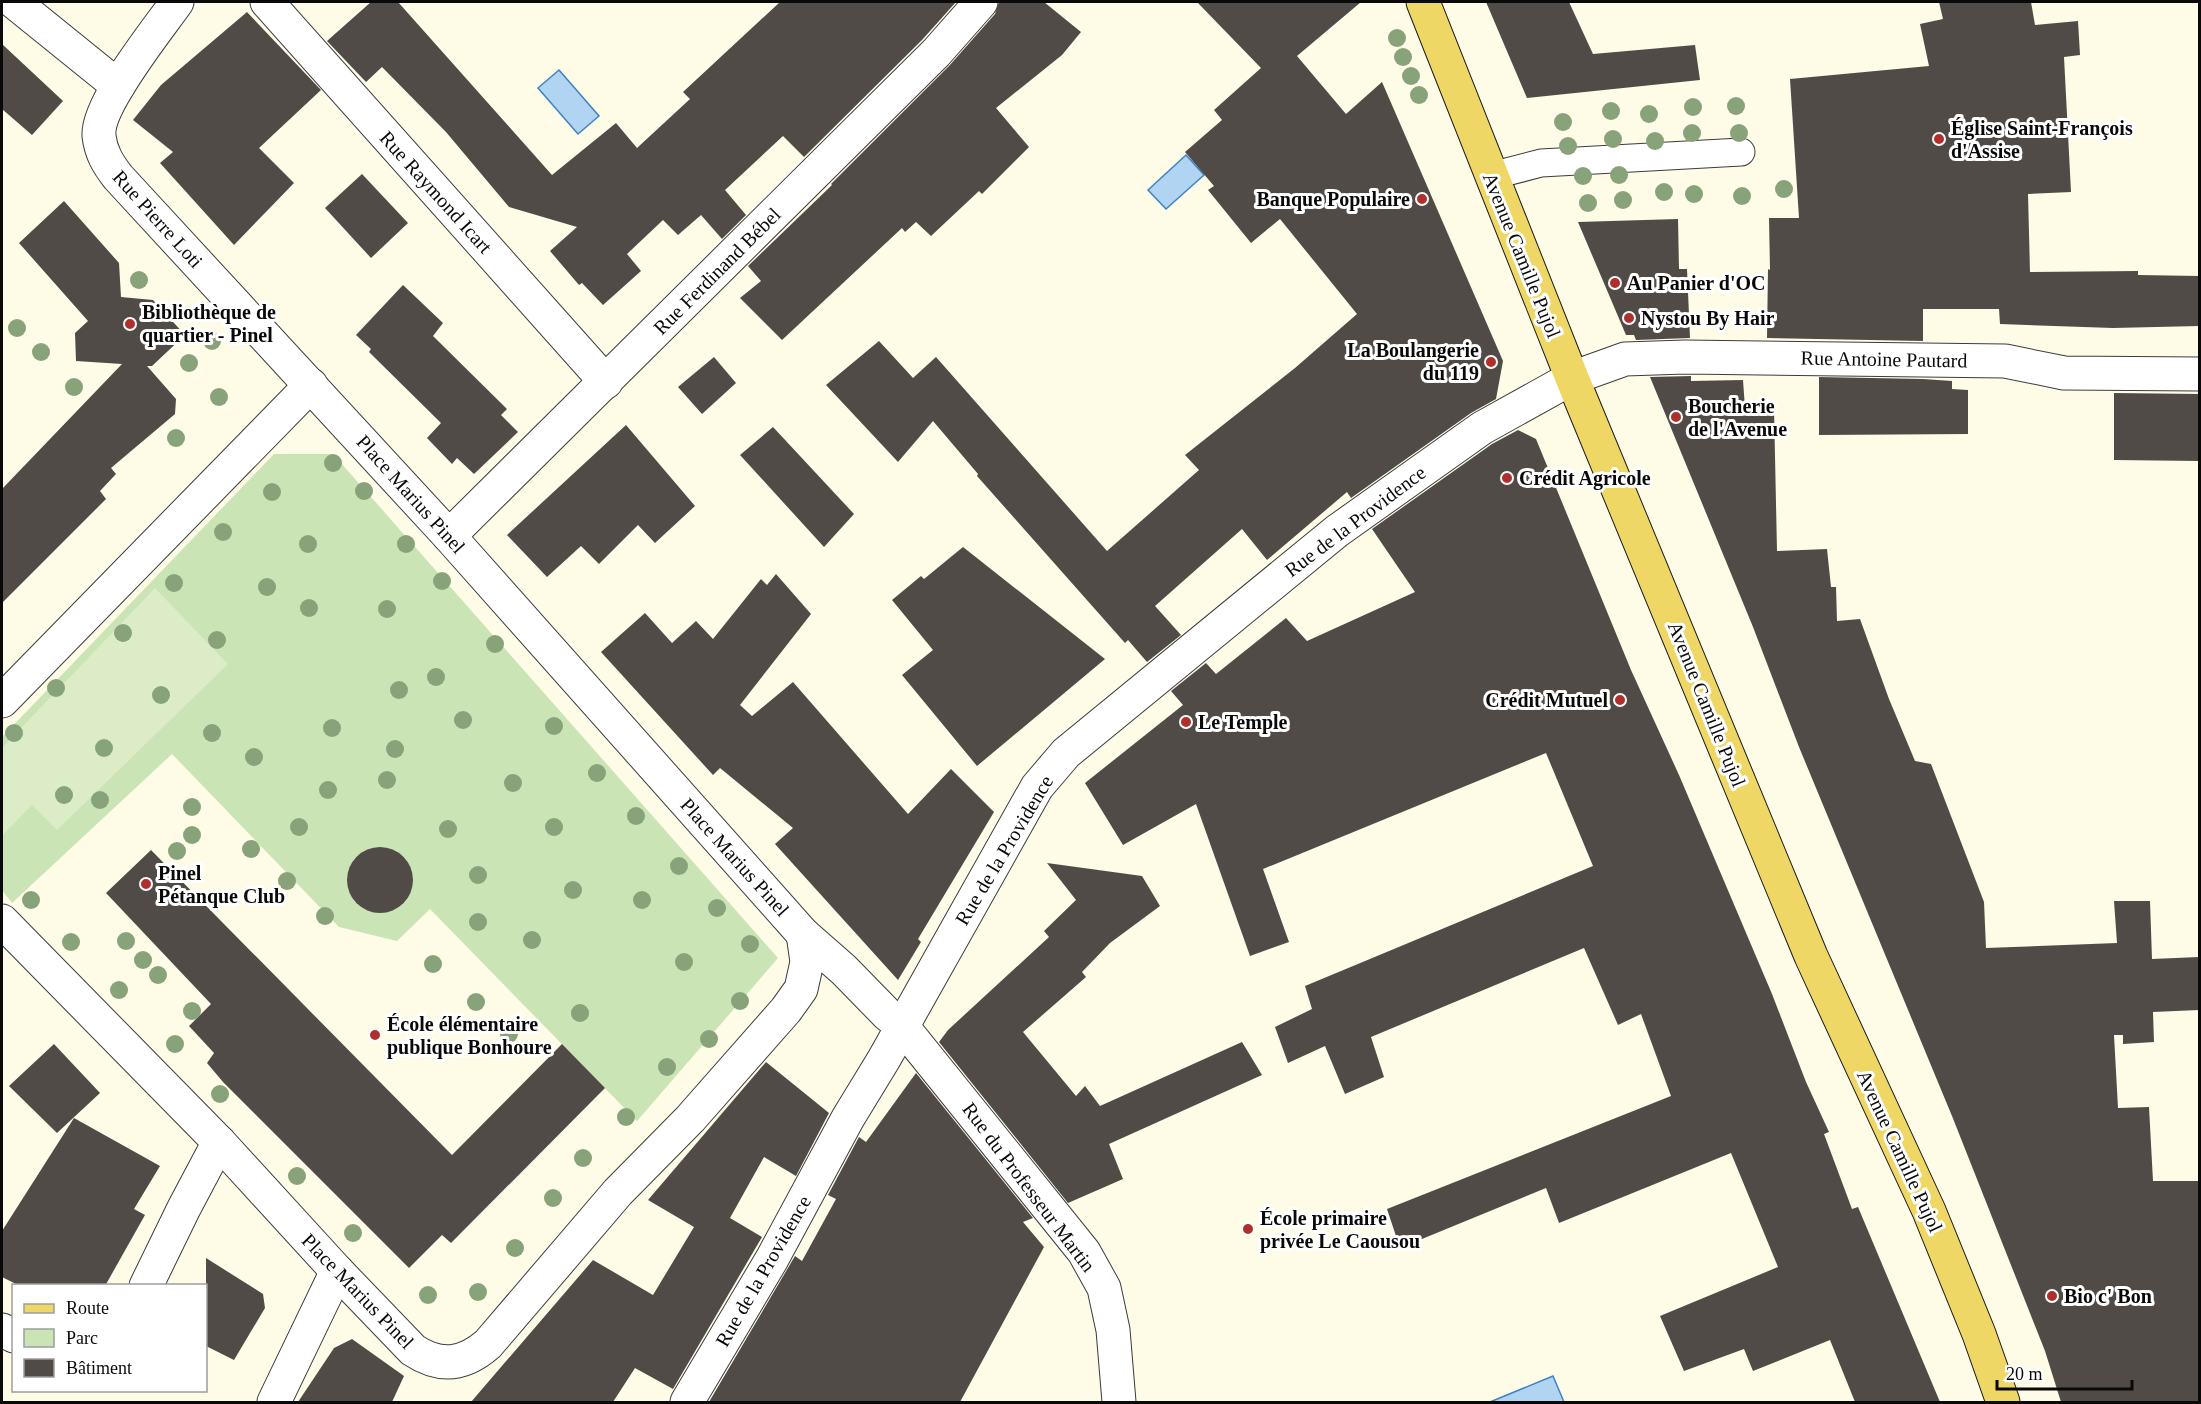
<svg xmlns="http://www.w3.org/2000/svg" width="2201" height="1404" font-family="'Times New Roman',serif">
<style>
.green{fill:#cae4b5}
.pitch{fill:#dcecc6}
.water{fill:#b0d4f1;stroke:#3c84c3;stroke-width:1.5}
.building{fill:#514b47}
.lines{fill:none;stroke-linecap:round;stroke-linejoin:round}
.service-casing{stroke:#3c3c3c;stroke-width:29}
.minor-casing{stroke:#3c3c3c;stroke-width:35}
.primary-casing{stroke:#1a1a1a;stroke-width:35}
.service{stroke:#fff;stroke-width:27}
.minor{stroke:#fff;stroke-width:33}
.primary{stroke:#efd766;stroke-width:33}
.tree{fill:#88a37a}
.poi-dot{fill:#af2f2c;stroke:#fff;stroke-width:2}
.labels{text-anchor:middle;stroke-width:6;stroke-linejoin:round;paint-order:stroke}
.poi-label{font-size:20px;font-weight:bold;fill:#090909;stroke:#fff;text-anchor:start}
.street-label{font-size:20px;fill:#090909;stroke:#fff}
</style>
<rect width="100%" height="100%" fill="#fefbe7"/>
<path class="green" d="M274,454H333L778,958L637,1121L430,909L397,941L339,927L172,754L12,903L2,890V737Z"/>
<path class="pitch" d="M155,588L228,664L57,830L32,805L2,836V748Z"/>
<g class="water">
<path d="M559,70L599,116L578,134L538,88Z"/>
<path d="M1186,155L1204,175L1166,209L1148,190Z"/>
<path d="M1553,1376L1564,1402H1490Z"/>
</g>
<g class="building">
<path d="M371,2H398L552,175L616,123L637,148L690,99L683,92L780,2H956L922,40L804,157L783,136L725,190L746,215L722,239L701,215L678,235L663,220L627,254L641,271L603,305L582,283L579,285L550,251L577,227L509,207L446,132L382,67L366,82L327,41Z"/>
<path d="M999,2H1044L1081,32L1062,55L996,108L1029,147L982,194L979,191L931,236L916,222L905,232L902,228L782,340L740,298L761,281L748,266L832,185L831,184L949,66L995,14Z"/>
<path d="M1197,2H1361L1297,56L1346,114L1382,82L1503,361L1496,399L1471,413L1351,498L1347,492L1267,560L1242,529L1155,606L1181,635L1147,662L1128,640L1125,643L977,476L978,474L933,421L898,462L826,385L879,341L913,378L936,357L1107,551L1199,470L1185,455L1295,368L1357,314L1280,219L1251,243L1208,190L1214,186L1185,152L1222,120L1214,110L1261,68Z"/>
<path d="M1486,2H1569L1593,54L1695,45L1700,80L1527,98Z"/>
<path d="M1939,2H2031L2035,25L2078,21L2080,55L2064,57L2071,192L2028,194L2030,272L2138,271V275L2199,276V326L2113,328L2000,324L1999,309H1923V341L1767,338L1768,269L1770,270L1769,218H1799L1790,79L1929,66L1920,24L1943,19Z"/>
<path d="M247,12L321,90L259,148L294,183L234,245L160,163L173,152L133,120L161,85Z"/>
<path d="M2,44L63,101L32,135L2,109Z"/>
<path d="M362,174L408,223L371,258L325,208Z"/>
<path d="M64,201L119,263L121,297L153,300L185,335L152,366H147L176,399L175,414L111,468L116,474L100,491L106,499L2,603V489L122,364L76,361L75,333L88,321L19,243Z"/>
<path d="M1678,219L1679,269H1687L1690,338L1636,340L1634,335H1626L1578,222Z"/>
<path d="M403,285L443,323L433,336L507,409L501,415L518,432L474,474L457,458L452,464L427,438L441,423L369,352L371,349L356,335Z"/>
<path d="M714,357L736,383L702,414L678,387Z"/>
<path d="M1691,376V381L1743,380L1745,408H1774L1777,551L1827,549L1831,587H1836L1837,621L1860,619L1889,699L1915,761L1931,764L1984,902L1986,948L2117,943L2114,901H2150L2152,959L2199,957V1010L2153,1012L2154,1042L2123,1044V1035H2114L2118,1108L2149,1107L2153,1181H2199V1402H2061L2045,1351L1952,1116L1799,747L1753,627L1650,377Z"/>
<path d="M1819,377L1923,379L1952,381V389L1968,390V434L1819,435Z"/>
<path d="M2114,393L2199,394V461L2114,460Z"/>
<path d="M626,425L695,506L655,543L638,525L599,564L581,546L547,577L507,535Z"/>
<path d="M773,427L854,514L824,547L740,455Z"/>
<path d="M1518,430L1536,439L1631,670L1679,775L1772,994L1806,1082L1829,1132L1824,1134L1852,1209L1858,1207L1940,1402H1855L1830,1340L1753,1371L1744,1349L1684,1371L1660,1316L1778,1267L1731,1153L1559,1223L1546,1188L1400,1248L1387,1209L1671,1096L1641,1014L1618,1025L1584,948L1371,1037L1384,1077L1345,1094L1325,1046L1288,1063L1275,1027L1312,1009L1305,986L1593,866L1546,753L1263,869L1289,942L1250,956L1196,804L1123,845L1085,783L1183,705L1171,691L1206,663L1216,674L1286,618L1307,641L1415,592L1372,529L1492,444Z"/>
<path d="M963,547L1105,659L977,766L902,675L933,650L892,600L921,576L924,579Z"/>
<path d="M776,574L811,614L740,705L752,716L793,682L908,814L951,769L994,812L918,939L921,942L898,980L775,844L793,828L720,768L713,775L601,652L645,613L672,643L696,621L713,639L761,579L767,585Z"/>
<circle cx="380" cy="880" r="33"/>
<path d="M151,850L452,1155L562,1044L605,1088L451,1243L442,1235L409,1268L223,1082L207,1063L214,1053L189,1026L211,1004L106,893Z"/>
<path d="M1047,863L1142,876L1160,906L1110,943L1082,972L1086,977L1023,1032L1076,1096L1085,1086L1100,1106L1242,1042L1262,1075L1109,1144L1123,1179L1068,1203L939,1042L948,1030L1049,937L1044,931L1076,900Z"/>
<path d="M54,1044L100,1093L57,1133L9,1086Z"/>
<path d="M766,1062L829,1113L796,1176L764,1157L730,1218L762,1237L673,1389L635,1368L613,1402H471L593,1260L653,1295L694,1227L648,1200Z"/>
<path d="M916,1073L1033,1218L1023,1222L1044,1247L960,1402H709L795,1256L802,1261L836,1199L828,1195L859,1137L866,1142Z"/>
<path d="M74,1118L160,1166L134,1209L145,1215L105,1286H20L2,1277V1231Z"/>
<path d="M206,1258L263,1294L265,1308L234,1360L206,1346Z"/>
<path d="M352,1339L404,1376L392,1402H298L334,1348Z"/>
</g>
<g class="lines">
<g class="service-casing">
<path id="service" d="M1491,176L1541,163L1741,152"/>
</g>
<g class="minor-casing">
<g id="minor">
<path d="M14,2L118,86"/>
<path d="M177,2C158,29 96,105 99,136C101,153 108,164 118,177L449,536L803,934L844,970L887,1014L902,1026L1084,1252L1104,1288L1113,1330L1119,1402"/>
<path d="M267,2L606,382"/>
<path d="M449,536L936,53L981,2"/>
<path d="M2,701L311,385"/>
<path d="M2,921L219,1142L337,1271L413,1350C440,1368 464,1365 488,1344L618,1192L690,1119L786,1010L801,989L807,962L803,934"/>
<path d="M146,1286L184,1208L219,1142"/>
<path d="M2,1330L14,1336"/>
<path d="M274,1402L337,1271"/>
<path d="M687,1402L772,1259L848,1118L884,1059L1037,787L1066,753L1337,531L1482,428L1572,378L1625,359L1685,357L2005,361L2064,373L2200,374"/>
</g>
</g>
<g class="primary-casing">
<path id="primary" d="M1423,2L1572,378L1811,956L1929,1211L1979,1334L2003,1402"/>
</g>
<use href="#service" class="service"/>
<use href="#minor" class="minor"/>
<use href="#primary" class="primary"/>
</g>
<g class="tree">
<circle cx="1397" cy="38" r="9"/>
<circle cx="1403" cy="57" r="9"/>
<circle cx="1411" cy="76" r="9"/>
<circle cx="1419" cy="95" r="9"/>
<circle cx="1736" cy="106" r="9"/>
<circle cx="1693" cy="107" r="9"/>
<circle cx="1611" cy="111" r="9"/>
<circle cx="1649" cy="114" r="9"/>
<circle cx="1563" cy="122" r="9"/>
<circle cx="1692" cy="133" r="9"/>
<circle cx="1739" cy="133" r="9"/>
<circle cx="1613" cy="139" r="9"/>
<circle cx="1655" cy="141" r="9"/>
<circle cx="1568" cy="146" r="9"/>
<circle cx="1619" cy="175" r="9"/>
<circle cx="1583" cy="176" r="9"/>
<circle cx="1784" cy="189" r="9"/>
<circle cx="1664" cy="192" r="9"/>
<circle cx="1694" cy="194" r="9"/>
<circle cx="1742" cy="196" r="9"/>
<circle cx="1623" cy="200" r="9"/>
<circle cx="1588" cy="203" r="9"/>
<circle cx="139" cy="280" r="9"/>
<circle cx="17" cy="328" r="9"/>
<circle cx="212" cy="341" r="9"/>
<circle cx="41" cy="352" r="9"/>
<circle cx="189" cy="363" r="9"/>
<circle cx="74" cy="387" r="9"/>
<circle cx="219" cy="397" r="9"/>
<circle cx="176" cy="438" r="9"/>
<circle cx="333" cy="463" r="9"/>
<circle cx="364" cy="491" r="9"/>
<circle cx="272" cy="492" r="9"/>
<circle cx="223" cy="532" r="9"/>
<circle cx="308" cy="544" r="9"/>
<circle cx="406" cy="544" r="9"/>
<circle cx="442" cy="581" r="9"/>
<circle cx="174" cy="583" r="9"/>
<circle cx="267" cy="587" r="9"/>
<circle cx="309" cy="608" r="9"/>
<circle cx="387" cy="609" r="9"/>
<circle cx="123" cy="633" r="9"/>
<circle cx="217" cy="640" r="9"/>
<circle cx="495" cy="644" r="9"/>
<circle cx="436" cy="677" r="9"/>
<circle cx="56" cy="688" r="9"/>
<circle cx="399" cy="690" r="9"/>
<circle cx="161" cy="695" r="9"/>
<circle cx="463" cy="720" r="9"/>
<circle cx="554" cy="726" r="9"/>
<circle cx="332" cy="728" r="9"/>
<circle cx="14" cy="733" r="9"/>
<circle cx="212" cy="733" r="9"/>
<circle cx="104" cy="748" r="9"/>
<circle cx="395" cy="749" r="9"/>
<circle cx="254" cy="757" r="9"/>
<circle cx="597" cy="773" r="9"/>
<circle cx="387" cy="780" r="9"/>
<circle cx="513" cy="783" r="9"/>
<circle cx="328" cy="790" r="9"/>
<circle cx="64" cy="795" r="9"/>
<circle cx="100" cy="800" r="9"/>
<circle cx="192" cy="807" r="9"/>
<circle cx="636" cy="816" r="9"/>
<circle cx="299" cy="827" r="9"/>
<circle cx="554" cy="827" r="9"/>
<circle cx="448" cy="829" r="9"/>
<circle cx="192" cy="835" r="9"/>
<circle cx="251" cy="849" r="9"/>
<circle cx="177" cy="851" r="9"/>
<circle cx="679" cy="866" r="9"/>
<circle cx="478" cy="875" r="9"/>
<circle cx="287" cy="881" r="9"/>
<circle cx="573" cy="890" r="9"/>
<circle cx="31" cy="900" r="9"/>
<circle cx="642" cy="900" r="9"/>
<circle cx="717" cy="908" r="9"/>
<circle cx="325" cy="916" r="9"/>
<circle cx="478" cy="922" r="9"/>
<circle cx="532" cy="940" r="9"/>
<circle cx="126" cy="941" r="9"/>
<circle cx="71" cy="942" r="9"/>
<circle cx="750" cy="944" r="9"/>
<circle cx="143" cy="960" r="9"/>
<circle cx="684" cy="962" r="9"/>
<circle cx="433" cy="964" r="9"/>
<circle cx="158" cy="975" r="9"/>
<circle cx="119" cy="990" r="9"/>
<circle cx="740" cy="1001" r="9"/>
<circle cx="476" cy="1002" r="9"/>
<circle cx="192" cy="1011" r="9"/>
<circle cx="580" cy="1013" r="9"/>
<circle cx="509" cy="1034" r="9"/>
<circle cx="709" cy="1039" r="9"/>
<circle cx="175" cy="1044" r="9"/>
<circle cx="667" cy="1067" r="9"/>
<circle cx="220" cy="1094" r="9"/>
<circle cx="626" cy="1117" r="9"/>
<circle cx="583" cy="1158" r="9"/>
<circle cx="297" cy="1176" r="9"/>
<circle cx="553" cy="1198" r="9"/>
<circle cx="353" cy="1233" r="9"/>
<circle cx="515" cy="1248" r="9"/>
<circle cx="478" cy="1292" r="9"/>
<circle cx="428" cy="1295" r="9"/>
</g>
<g class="poi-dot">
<circle cx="1939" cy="139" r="6"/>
<circle cx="1422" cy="199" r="6"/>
<circle cx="1615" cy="283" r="6"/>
<circle cx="1629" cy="318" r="6"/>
<circle cx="130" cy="324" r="6"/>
<circle cx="1491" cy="362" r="6"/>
<circle cx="1676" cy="417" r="6"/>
<circle cx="1507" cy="478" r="6"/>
<circle cx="1620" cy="700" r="6"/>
<circle cx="1186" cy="722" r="6"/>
<circle cx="146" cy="884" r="6"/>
<circle cx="375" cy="1035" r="6"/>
<circle cx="1248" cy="1229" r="6"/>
<circle cx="2052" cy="1296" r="6"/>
</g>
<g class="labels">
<g class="poi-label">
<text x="1951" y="135">Église Saint-François<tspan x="1951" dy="23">d'Assise</tspan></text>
<text x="1410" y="206" text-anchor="end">Banque Populaire</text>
<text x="1627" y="290">Au Panier d'OC</text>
<text x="142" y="319">Bibliothèque de<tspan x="142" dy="23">quartier - Pinel</tspan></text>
<text x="1641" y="325">Nystou By Hair</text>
<text x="1479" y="357" text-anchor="end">La Boulangerie<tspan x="1479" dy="23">du 119</tspan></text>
<text x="1688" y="413">Boucherie<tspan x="1688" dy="23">de l'Avenue</tspan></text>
<text x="1519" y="485">Crédit Agricole</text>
<text x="1608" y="707" text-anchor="end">Crédit Mutuel</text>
<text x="1198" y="729">Le Temple</text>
<text x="158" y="880">Pinel<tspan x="158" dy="23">Pétanque Club</tspan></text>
<text x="387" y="1031">École élémentaire<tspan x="387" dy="23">publique Bonhoure</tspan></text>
<text x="1260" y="1225">École primaire<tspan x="1260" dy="23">privée Le Caousou</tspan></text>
<text x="2064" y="1303">Bio c' Bon</text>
</g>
<g class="street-label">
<text transform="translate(436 192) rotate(48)" y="7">Rue Raymond Icart</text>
<text transform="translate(158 219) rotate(48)" y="7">Rue Pierre Loti</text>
<text transform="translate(1522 255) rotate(68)" y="7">Avenue Camille Pujol</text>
<text transform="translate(717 271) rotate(-45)" y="7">Rue Ferdinand Bébel</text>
<text transform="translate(1884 359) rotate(1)" y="7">Rue Antoine Pautard</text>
<text transform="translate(411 494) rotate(48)" y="7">Place Marius Pinel</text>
<text transform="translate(1355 521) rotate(-37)" y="7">Rue de la Providence</text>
<text transform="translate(1707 704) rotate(68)" y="7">Avenue Camille Pujol</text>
<text transform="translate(1004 850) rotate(-59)" y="7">Rue de la Providence</text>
<text transform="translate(735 857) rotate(48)" y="7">Place Marius Pinel</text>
<text transform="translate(1900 1151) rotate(65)" y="7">Avenue Camille Pujol</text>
<text transform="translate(1029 1187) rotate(53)" y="7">Rue du Professeur Martin</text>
<text transform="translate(763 1271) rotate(-60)" y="7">Rue de la Providence</text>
<text transform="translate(358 1291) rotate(46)" y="7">Place Marius Pinel</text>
</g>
</g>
<rect width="2201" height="1404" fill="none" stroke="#090909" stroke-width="6"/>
<rect x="12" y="1284" width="195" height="108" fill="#ffffff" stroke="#9d9d9d" stroke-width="1.5"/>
<rect x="24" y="1304" width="30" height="9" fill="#efd766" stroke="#9d9d9d" stroke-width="1.5"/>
<text x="66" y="1314" font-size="18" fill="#090909">Route</text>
<rect x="24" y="1329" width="30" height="18" fill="#cae4b5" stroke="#9d9d9d" stroke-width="1.5"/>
<text x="66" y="1344" font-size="18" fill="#090909">Parc</text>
<rect x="24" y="1359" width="30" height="18" fill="#514b47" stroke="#9d9d9d" stroke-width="1.5"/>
<text x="66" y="1374" font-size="18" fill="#090909">Bâtiment</text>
<path d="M1997 1380v9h135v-9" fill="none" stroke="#090909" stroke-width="3"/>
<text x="2006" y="1380" font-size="18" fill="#090909" stroke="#ffffff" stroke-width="4.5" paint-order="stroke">20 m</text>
</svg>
